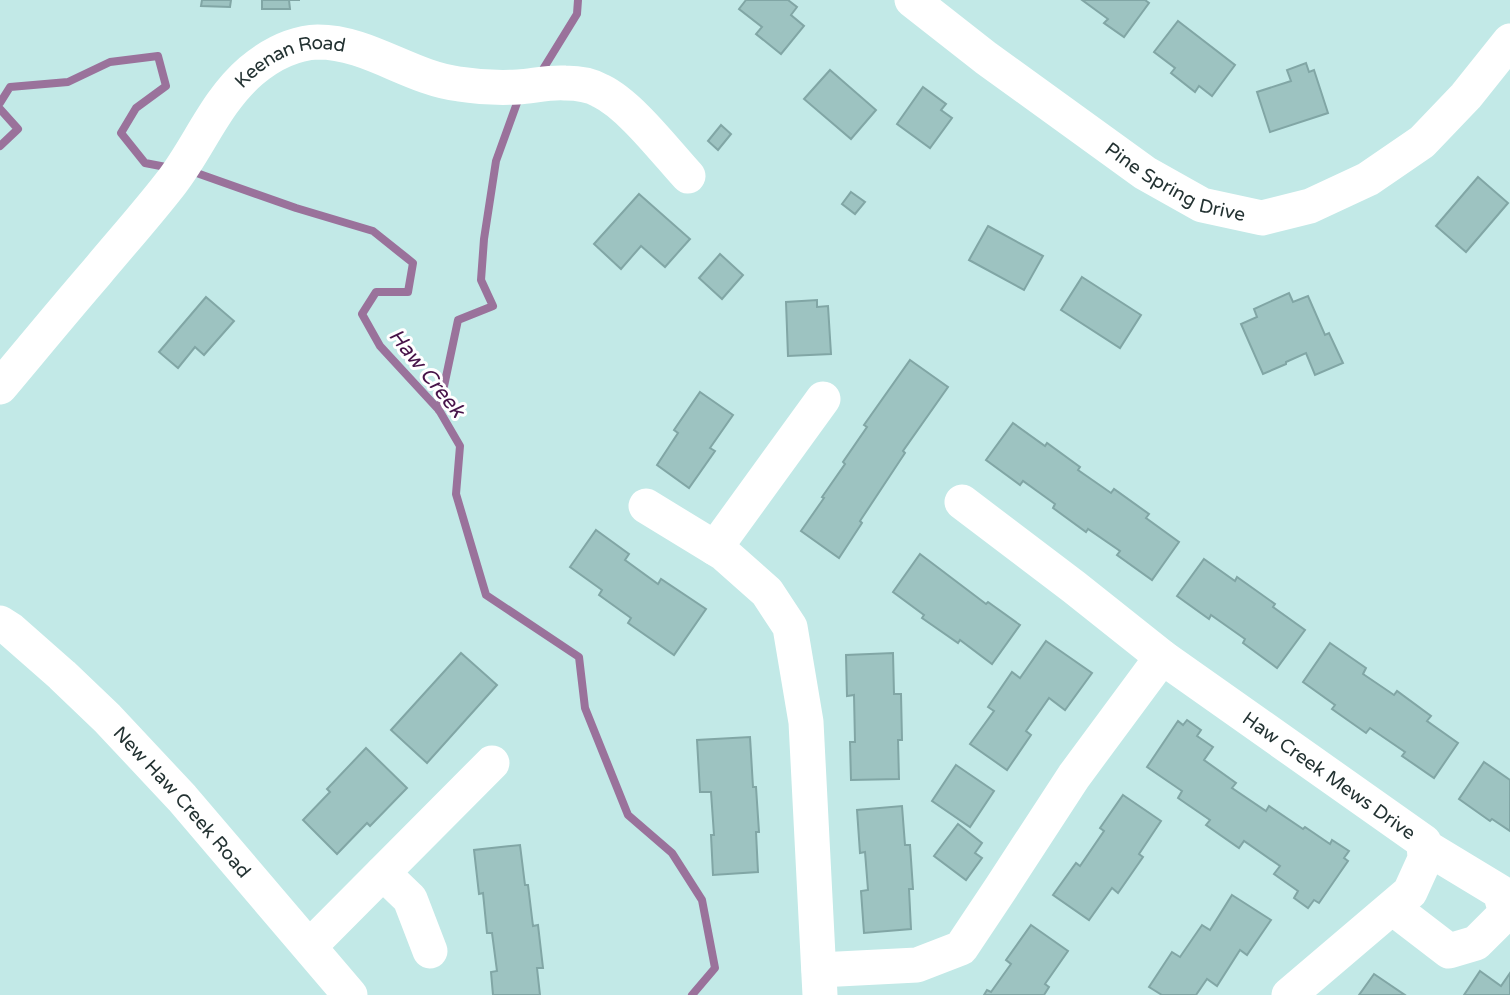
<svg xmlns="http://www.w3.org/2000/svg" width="1510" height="995" font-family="'Varela Round',sans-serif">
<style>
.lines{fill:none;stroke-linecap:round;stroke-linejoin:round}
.stream{stroke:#9a729b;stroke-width:8}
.building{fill:#9dc3c1;stroke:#81a6a5;stroke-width:2}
.minor{stroke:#fff;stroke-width:35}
.labels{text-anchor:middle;stroke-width:6;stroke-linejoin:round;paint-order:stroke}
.street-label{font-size:19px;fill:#233232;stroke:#fff}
.water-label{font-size:21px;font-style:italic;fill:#471349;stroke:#fff}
</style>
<rect width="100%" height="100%" fill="#c2e9e7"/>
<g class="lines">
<g class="stream">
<path d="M540,74L577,14L578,0"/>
<path d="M0,103L10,87L68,82L110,62L158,56L166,86L136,108L121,133L145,163L171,168"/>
<path d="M0,109L18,129L0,146"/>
<path d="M191,171L296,208L373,231L413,263L408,292H376L362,314L380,346L439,410L460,446L456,494L486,595L579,657L585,708L628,815L672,853L702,900L715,968L692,995"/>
<path d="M439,410L458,320L493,306L481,280L484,239L496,161L517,103"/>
</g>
</g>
<g class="building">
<path d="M202,0H231L230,7L201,6Z"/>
<path d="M262,0H300H289L290,9H262Z"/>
<path d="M746,0H788L797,7L791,15L804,26L781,54L756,34L762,27L739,9Z"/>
<path d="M1082,0H1145L1149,3L1124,37L1104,23L1108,19Z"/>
<path d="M1178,21L1235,65L1212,96L1199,86L1195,92L1171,73L1175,68L1154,52Z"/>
<path d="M1306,63L1309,72L1314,70L1328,113L1270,132L1257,92L1291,81L1287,70Z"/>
<path d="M830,70L876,110L851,139L804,99Z"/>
<path d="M923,87L946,104L941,110L952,118L930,148L897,124Z"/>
<path d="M721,125L731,134L718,150L708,141Z"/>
<path d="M1478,177L1508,203L1466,252L1436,226Z"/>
<path d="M851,192L865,202L855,214L842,204Z"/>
<path d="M639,194L690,239L665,267L641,246L621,269L594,244Z"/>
<path d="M988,226L1043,256L1024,290L969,260Z"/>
<path d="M720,254L743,275L722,299L699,278Z"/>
<path d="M1082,277L1141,315L1120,348L1061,310Z"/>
<path d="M1289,293L1293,302L1308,296L1325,335L1329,333L1343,363L1315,375L1306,353L1286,362V364L1263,374L1241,324L1257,317L1254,309Z"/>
<path d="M206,297L234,321L204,355L195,347L178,368L159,352Z"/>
<path d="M817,300V307L828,306L831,354L788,356L786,302Z"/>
<path d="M910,360L948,387L903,451L905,453L860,521L862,523L839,558L801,531L824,498L822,497L845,464L843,462L867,427L864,425Z"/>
<path d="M700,392L733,415L710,448L715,451L689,488L657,465L678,433L674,430Z"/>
<path d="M1013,423L1045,446L1047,443L1080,467L1078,470L1111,493L1114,489L1149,514L1146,518L1179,542L1152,580L1117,555L1120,551L1088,529L1086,532L1053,508L1055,504L1023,481L1020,485L986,460Z"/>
<path d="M596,530L629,554L625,560L658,584L661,579L706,609L674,655L628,623L631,618L599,595L602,590L570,567Z"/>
<path d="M920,554L986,604L988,602L1020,625L992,664L960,640L958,643L922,618L924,615L893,592Z"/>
<path d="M1204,559L1235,581L1237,577L1275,604L1273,607L1305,630L1277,668L1243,643L1245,639L1211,615L1209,619L1177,596Z"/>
<path d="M1046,641L1092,673L1065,710L1049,698L1026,731L1031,735L1007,770L970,744L994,711L988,707L1012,672L1020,678Z"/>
<path d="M1330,643L1366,668L1363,674L1394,695L1397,691L1431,716L1427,721L1458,743L1434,778L1402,756L1405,752L1370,728L1366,733L1332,709L1335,705L1303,682Z"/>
<path d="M461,653L497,685L427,763L391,730Z"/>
<path d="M893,653L894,694H901L902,740H898L899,779L851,780L850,742H855L854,695L847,696L846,655Z"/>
<path d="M1187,720L1201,730L1197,736L1213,747L1204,760L1236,783L1232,788L1266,811L1269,806L1303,829L1305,827L1330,844L1332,840L1349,851L1344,858L1348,861L1319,903L1314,900L1308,908L1294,898L1298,891L1274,874L1280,866L1244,841L1239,848L1206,825L1210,820L1178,798L1182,791L1147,767L1178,721L1183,725Z"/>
<path d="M750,737L753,787H756L759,832H756L758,872L713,875L711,835H714L711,792H700L697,740Z"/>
<path d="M366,748L407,788L370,826L367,823L337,854L303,820L330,792L327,789Z"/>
<path d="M1484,762L1510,780V831L1492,819L1490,821L1459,799Z"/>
<path d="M956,765L994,791L970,827L932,801Z"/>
<path d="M1123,795L1161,821L1139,854L1143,857L1118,893L1112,888L1089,920L1053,895L1076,863L1080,866L1104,831L1100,828Z"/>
<path d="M902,806L905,845H910L913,889H909L911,929L864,933L861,891L868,890L865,852L860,853L857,810Z"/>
<path d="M958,824L982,843L975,853L982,858L966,880L934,856Z"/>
<path d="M520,845L525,885H528L533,926L538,925L543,968H537L540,995H493L491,972L497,971L492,933H487L483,893L479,894L474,850Z"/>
<path d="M1232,895L1271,920L1247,955L1240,950L1217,986L1207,979L1196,995H1162L1149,987L1172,952L1180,957L1202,925L1210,930Z"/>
<path d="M1031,925L1068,951L1045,984L1049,987L1044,995H984L987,990L991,992L1011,964L1006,960Z"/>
<path d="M1480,971L1501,986L1510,973V995H1464Z"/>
<path d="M1374,974L1405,995H1359Z"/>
</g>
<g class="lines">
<g class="minor">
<path id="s1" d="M912,0L986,58L1145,173L1202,205L1262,218L1310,206L1368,179L1422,142L1466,96L1510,41"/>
<path id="s2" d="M0,387C32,349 63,311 96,273C121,243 147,214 171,183C199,147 215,102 251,71C270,55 292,43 318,42C368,42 410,78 459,84C478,87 498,88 518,87C533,86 549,82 565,83C577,83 591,85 601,91C630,105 665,151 688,176"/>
<path d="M962,502L1074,587L1162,657"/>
<path d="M646,506L723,553L767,592L790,627L806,722L820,995"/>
<path d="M715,548L823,399"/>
<path id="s3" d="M0,623L11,630L62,675L107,718L182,798L350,995"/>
<path d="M383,873L410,899L430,951"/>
<path d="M1393,908L1449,951L1476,943L1506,913L1500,892L1424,846"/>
<path d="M310,946L492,763"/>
<path id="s4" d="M819,970L917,965L961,948L1001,888L1074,776L1162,657L1424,842L1425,859L1410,892L1289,995"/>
</g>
</g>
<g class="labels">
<g class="street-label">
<text dy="7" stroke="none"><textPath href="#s2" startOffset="446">Keenan Road</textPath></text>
<text dy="7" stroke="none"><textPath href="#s1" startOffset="322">Pine Spring Drive</textPath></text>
<text dy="7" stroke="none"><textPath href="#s4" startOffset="704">Haw Creek Mews Drive</textPath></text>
<text dy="7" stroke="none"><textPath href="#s3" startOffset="256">New Haw Creek Road</textPath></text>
</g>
<g class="water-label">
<text transform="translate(427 373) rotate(51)" y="7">Haw Creek</text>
</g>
</g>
</svg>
